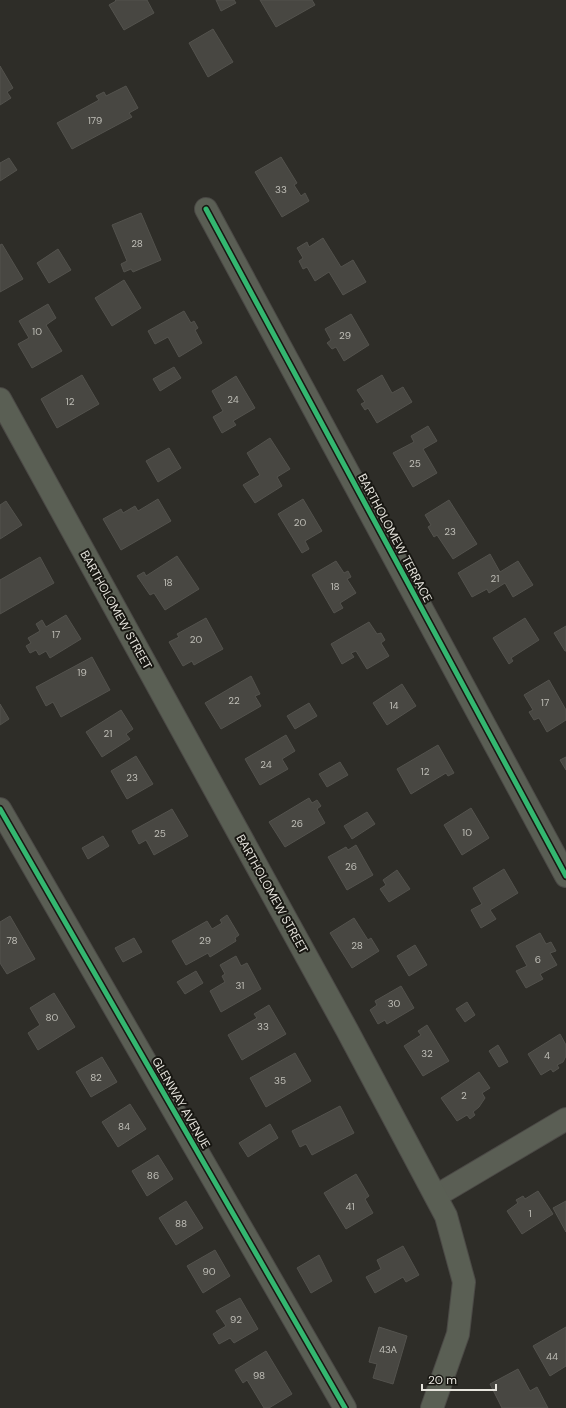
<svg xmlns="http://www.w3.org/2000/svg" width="566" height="1408" font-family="'DM Sans',sans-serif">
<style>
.building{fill:#484742;stroke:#53524d}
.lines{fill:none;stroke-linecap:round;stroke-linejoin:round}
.street-casing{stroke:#4b4946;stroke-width:24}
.secondary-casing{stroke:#4b4946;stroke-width:24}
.street{stroke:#5a5e54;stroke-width:22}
.secondary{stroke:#5a5f54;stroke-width:22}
.cycleway-casing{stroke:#181712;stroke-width:8}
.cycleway{stroke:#33b770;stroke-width:5}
.labels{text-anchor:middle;stroke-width:4;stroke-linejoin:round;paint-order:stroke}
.number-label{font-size:10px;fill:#bebdb6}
.street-label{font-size:12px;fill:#e6e4dd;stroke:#181712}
</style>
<rect width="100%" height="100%" fill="#2e2d28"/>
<g class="building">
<path d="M115,0H147L154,13L124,30L109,5L116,1Z"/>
<path d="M216,0H234L236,3L221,11Z"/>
<path d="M260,0H312L315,5L276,27Z"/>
<path d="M213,29L233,62L208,77L189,43Z"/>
<path d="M0,66L13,88L7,92L11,98L0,105Z"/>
<path d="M126,86L138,108L129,113L132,117L72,149L57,123L99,100L96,96L104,92L106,96Z"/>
<path d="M281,157L297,183L294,185L301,196L305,193L309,201L282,217L255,172Z"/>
<path d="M9,158L17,170L0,181V163Z"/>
<path d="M141,213L161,260L133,272L131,269L124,272L121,264L127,261L112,225Z"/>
<path d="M323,238L341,267L353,260L366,282L343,295L329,272L315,281L307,267L303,269L299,261L303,258L297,248L307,242L309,247Z"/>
<path d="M2,244L23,279L0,292V245Z"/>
<path d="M58,249L71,270L49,283L37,263Z"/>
<path d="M124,280L141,308L112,326L95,298Z"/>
<path d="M48,304L56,318L46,325L62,351L32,368L18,344L29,338L19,321Z"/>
<path d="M184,311L191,323L194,321L198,328L195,330L202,343L179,357L168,337L155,344L148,331Z"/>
<path d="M351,314L369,345L344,361L336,347L332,349L327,343L331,340L325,329Z"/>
<path d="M174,367L181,378L160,391L153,379Z"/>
<path d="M82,375L99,404L57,428L41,399Z"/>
<path d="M382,375L392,393L403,387L412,402L377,423L368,408L365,410L361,404L365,402L357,390Z"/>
<path d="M236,376L255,408L233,421L236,425L222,433L213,417L223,411L212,391Z"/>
<path d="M428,426L437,441L423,449L437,473L413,487L393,453L414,442L411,436Z"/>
<path d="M270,438L290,469L277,477L282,486L255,503L243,485L260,475L247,453Z"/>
<path d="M169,448L181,468L158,482L146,461Z"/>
<path d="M158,499L171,521L121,550L103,519L121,509L123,513L135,506L138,511Z"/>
<path d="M303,499L322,531L305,541L309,549L302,553L278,514Z"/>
<path d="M449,500L477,544L453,559L437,535L434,537L428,527L431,525L425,515Z"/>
<path d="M6,501L22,525L0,539V505Z"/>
<path d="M490,554L500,572L518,561L533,585L513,597L505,583L489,593L487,589L472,597L458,573Z"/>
<path d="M177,556L199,589L165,610L154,593L150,595L137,576L144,572L146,576Z"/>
<path d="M40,557L54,583L0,614V580Z"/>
<path d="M336,561L344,573L348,571L351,577L347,579L356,593L340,603L343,608L334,613L312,575Z"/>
<path d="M66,615L81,639L50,658L46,651L39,655L36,650L30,653L26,646L31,643L28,638L40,631L36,624L42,620L46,627Z"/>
<path d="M206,618L223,649L194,665L192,661L183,666L169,642L179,637L177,634Z"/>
<path d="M525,618L539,640L511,658L513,661L509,664L493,638Z"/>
<path d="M369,622L377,634L381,633L385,640L381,643L389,656L367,669L356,651L351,653L354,657L342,664L331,644Z"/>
<path d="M566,626V651H565L554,633Z"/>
<path d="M92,657L110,690L61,717L53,702L46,706L36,687Z"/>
<path d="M251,676L260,694L255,696L261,706L221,729L205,703Z"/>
<path d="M549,680L566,710V720L547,732L539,718L534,720L529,712L533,710L524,695Z"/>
<path d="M402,684L416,706L387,725L373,703Z"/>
<path d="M309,703L317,716L295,729L287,716Z"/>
<path d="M0,704L9,719L0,725Z"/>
<path d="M121,710L133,729L126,734L130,739L102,757L86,732Z"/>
<path d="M286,735L295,751L282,759L288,769L260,785L245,759Z"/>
<path d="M438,745L454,773L448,776L446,773L411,794L397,769Z"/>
<path d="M136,756L153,784L127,799L111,771Z"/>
<path d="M566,757V770L560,760Z"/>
<path d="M340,762L348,775L327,787L319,774Z"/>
<path d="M309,798L312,803L317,800L321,806L317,809L325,823L285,847L269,822Z"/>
<path d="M471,808L489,838L462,855L444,825Z"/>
<path d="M172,809L188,836L154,855L146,840L139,844L132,831Z"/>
<path d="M367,812L375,824L352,839L344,826Z"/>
<path d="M103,836L109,846L88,859L82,848Z"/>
<path d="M356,845L373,875L347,890L328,857L346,847L348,850Z"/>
<path d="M504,869L518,893L490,910L496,919L481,928L471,910L482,904L473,888Z"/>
<path d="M397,870L410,889L389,902L380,889L386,885L383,880Z"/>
<path d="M227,915L239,935L235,938L236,941L210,957L208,953L186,965L172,941L207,921L212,929L222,923L220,920Z"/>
<path d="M10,916L35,959L7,974L0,963V922Z"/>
<path d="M354,918L368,940L371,938L379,951L352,968L330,933Z"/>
<path d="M540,933L546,944L551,942L556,951L550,953L557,965L540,974L543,979L526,988L516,971L527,966L516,946Z"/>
<path d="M134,938L142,952L123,962L115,948Z"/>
<path d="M415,945L427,965L409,976L397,956Z"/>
<path d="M236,956L241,966L247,963L261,989L221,1012L210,991L225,982L222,976L225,974L220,965Z"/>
<path d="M196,971L203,983L185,994L177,982Z"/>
<path d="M401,986L414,1008L387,1024L385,1020L378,1024L370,1010L377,1005L375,1001Z"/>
<path d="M54,993L75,1027L38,1050L28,1033L40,1025L30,1008Z"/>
<path d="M467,1002L475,1015L465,1022L456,1009Z"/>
<path d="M269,1005L286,1034L242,1060L228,1035L257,1018L254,1014Z"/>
<path d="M427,1025L449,1061L423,1076L404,1046L421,1035L418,1031Z"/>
<path d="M560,1034L566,1045V1056L563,1062L557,1065L559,1068L553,1072L551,1069L541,1075L528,1054Z"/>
<path d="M498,1045L508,1062L499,1067L489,1051Z"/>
<path d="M295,1053L311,1081L266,1107L250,1078Z"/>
<path d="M102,1057L117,1082L91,1097L76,1072Z"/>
<path d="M479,1072L490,1088L482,1093L485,1098L479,1107L473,1112L475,1115L470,1119L467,1115L457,1121L441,1098Z"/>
<path d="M130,1104L146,1129L118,1147L102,1122Z"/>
<path d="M340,1106L354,1133L312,1155L306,1144L300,1147L292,1131Z"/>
<path d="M270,1124L278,1138L248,1157L239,1143Z"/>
<path d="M158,1155L173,1179L147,1196L132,1171Z"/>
<path d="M356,1174L369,1196L365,1199L373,1213L346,1229L324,1193Z"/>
<path d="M538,1191L553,1214L522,1234L507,1211L518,1203L516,1200L523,1196L525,1199Z"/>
<path d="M186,1201L203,1228L176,1245L159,1218Z"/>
<path d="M566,1201V1232L553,1208Z"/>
<path d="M403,1246L419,1275L406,1282L403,1277L375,1293L366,1277L381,1269L377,1260Z"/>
<path d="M215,1250L230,1276L203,1293L187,1266Z"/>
<path d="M319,1255L332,1281L311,1293L297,1268Z"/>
<path d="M240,1298L258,1329L234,1343L230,1338L219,1344L213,1334L226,1326L216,1311Z"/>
<path d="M379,1327L407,1336L393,1384L373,1378L377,1364L369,1362Z"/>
<path d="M566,1327V1366L550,1376L533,1346Z"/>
<path d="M266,1351L292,1394L269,1408H264L247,1380L243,1383L235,1370Z"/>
<path d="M518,1369L530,1391L537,1387L548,1408H502L490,1384Z"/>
</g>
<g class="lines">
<g class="street-casing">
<g id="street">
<path d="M206,209L566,876"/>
<path d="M0,809L345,1408"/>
<path d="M436,1196L566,1119"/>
</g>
</g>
<g class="secondary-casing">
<path id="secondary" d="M0,399L347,1030L446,1216L464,1282L458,1334L432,1408"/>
</g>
<use href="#street" class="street"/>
<use href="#secondary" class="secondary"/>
<g class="cycleway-casing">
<g id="cycleway">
<path d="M206,209L566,876"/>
<path d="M0,809L345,1408"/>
</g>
</g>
<use href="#cycleway" class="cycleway"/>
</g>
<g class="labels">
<g class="number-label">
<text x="95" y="124">179</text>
<text x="281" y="193">33</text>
<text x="137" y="247">28</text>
<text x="37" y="335">10</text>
<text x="345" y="339">29</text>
<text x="233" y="403">24</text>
<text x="70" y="405">12</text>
<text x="415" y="467">25</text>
<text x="300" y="526">20</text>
<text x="450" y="535">23</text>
<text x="495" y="582">21</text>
<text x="168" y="586">18</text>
<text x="335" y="590">18</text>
<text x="56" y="638">17</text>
<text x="196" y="643">20</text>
<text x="82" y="676">19</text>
<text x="234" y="704">22</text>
<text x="545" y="706">17</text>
<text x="394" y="709">14</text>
<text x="108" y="737">21</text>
<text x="266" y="768">24</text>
<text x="425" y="775">12</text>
<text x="132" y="781">23</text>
<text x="297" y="827">26</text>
<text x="467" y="836">10</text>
<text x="160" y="837">25</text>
<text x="351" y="870">26</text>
<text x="12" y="944">78</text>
<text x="205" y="944">29</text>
<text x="357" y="949">28</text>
<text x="538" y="963">6</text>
<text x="240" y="989">31</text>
<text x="394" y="1007">30</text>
<text x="52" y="1021">80</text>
<text x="263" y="1030">33</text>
<text x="427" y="1057">32</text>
<text x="547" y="1059">4</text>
<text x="96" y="1081">82</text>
<text x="280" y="1084">35</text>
<text x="464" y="1099">2</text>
<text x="124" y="1130">84</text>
<text x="153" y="1179">86</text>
<text x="350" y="1210">41</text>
<text x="530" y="1217">1</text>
<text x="181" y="1227">88</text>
<text x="209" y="1275">90</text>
<text x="236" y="1323">92</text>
<text x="388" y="1353">43A</text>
<text x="552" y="1360">44</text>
<text x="259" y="1379">98</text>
</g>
<g class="street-label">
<text transform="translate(395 538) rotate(62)" y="4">BARTHOLOMEW TERRACE</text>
<text transform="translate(116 610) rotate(61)" y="4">BARTHOLOMEW STREET</text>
<text transform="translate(272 894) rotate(61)" y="4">BARTHOLOMEW STREET</text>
<text transform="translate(181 1103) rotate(60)" y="4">GLENWAY AVENUE</text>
</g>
</g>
<path d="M422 1384v6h74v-6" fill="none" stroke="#e6e4dd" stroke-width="2"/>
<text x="428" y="1384" font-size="12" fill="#e6e4dd" stroke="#181712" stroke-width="3" paint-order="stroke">20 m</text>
</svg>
